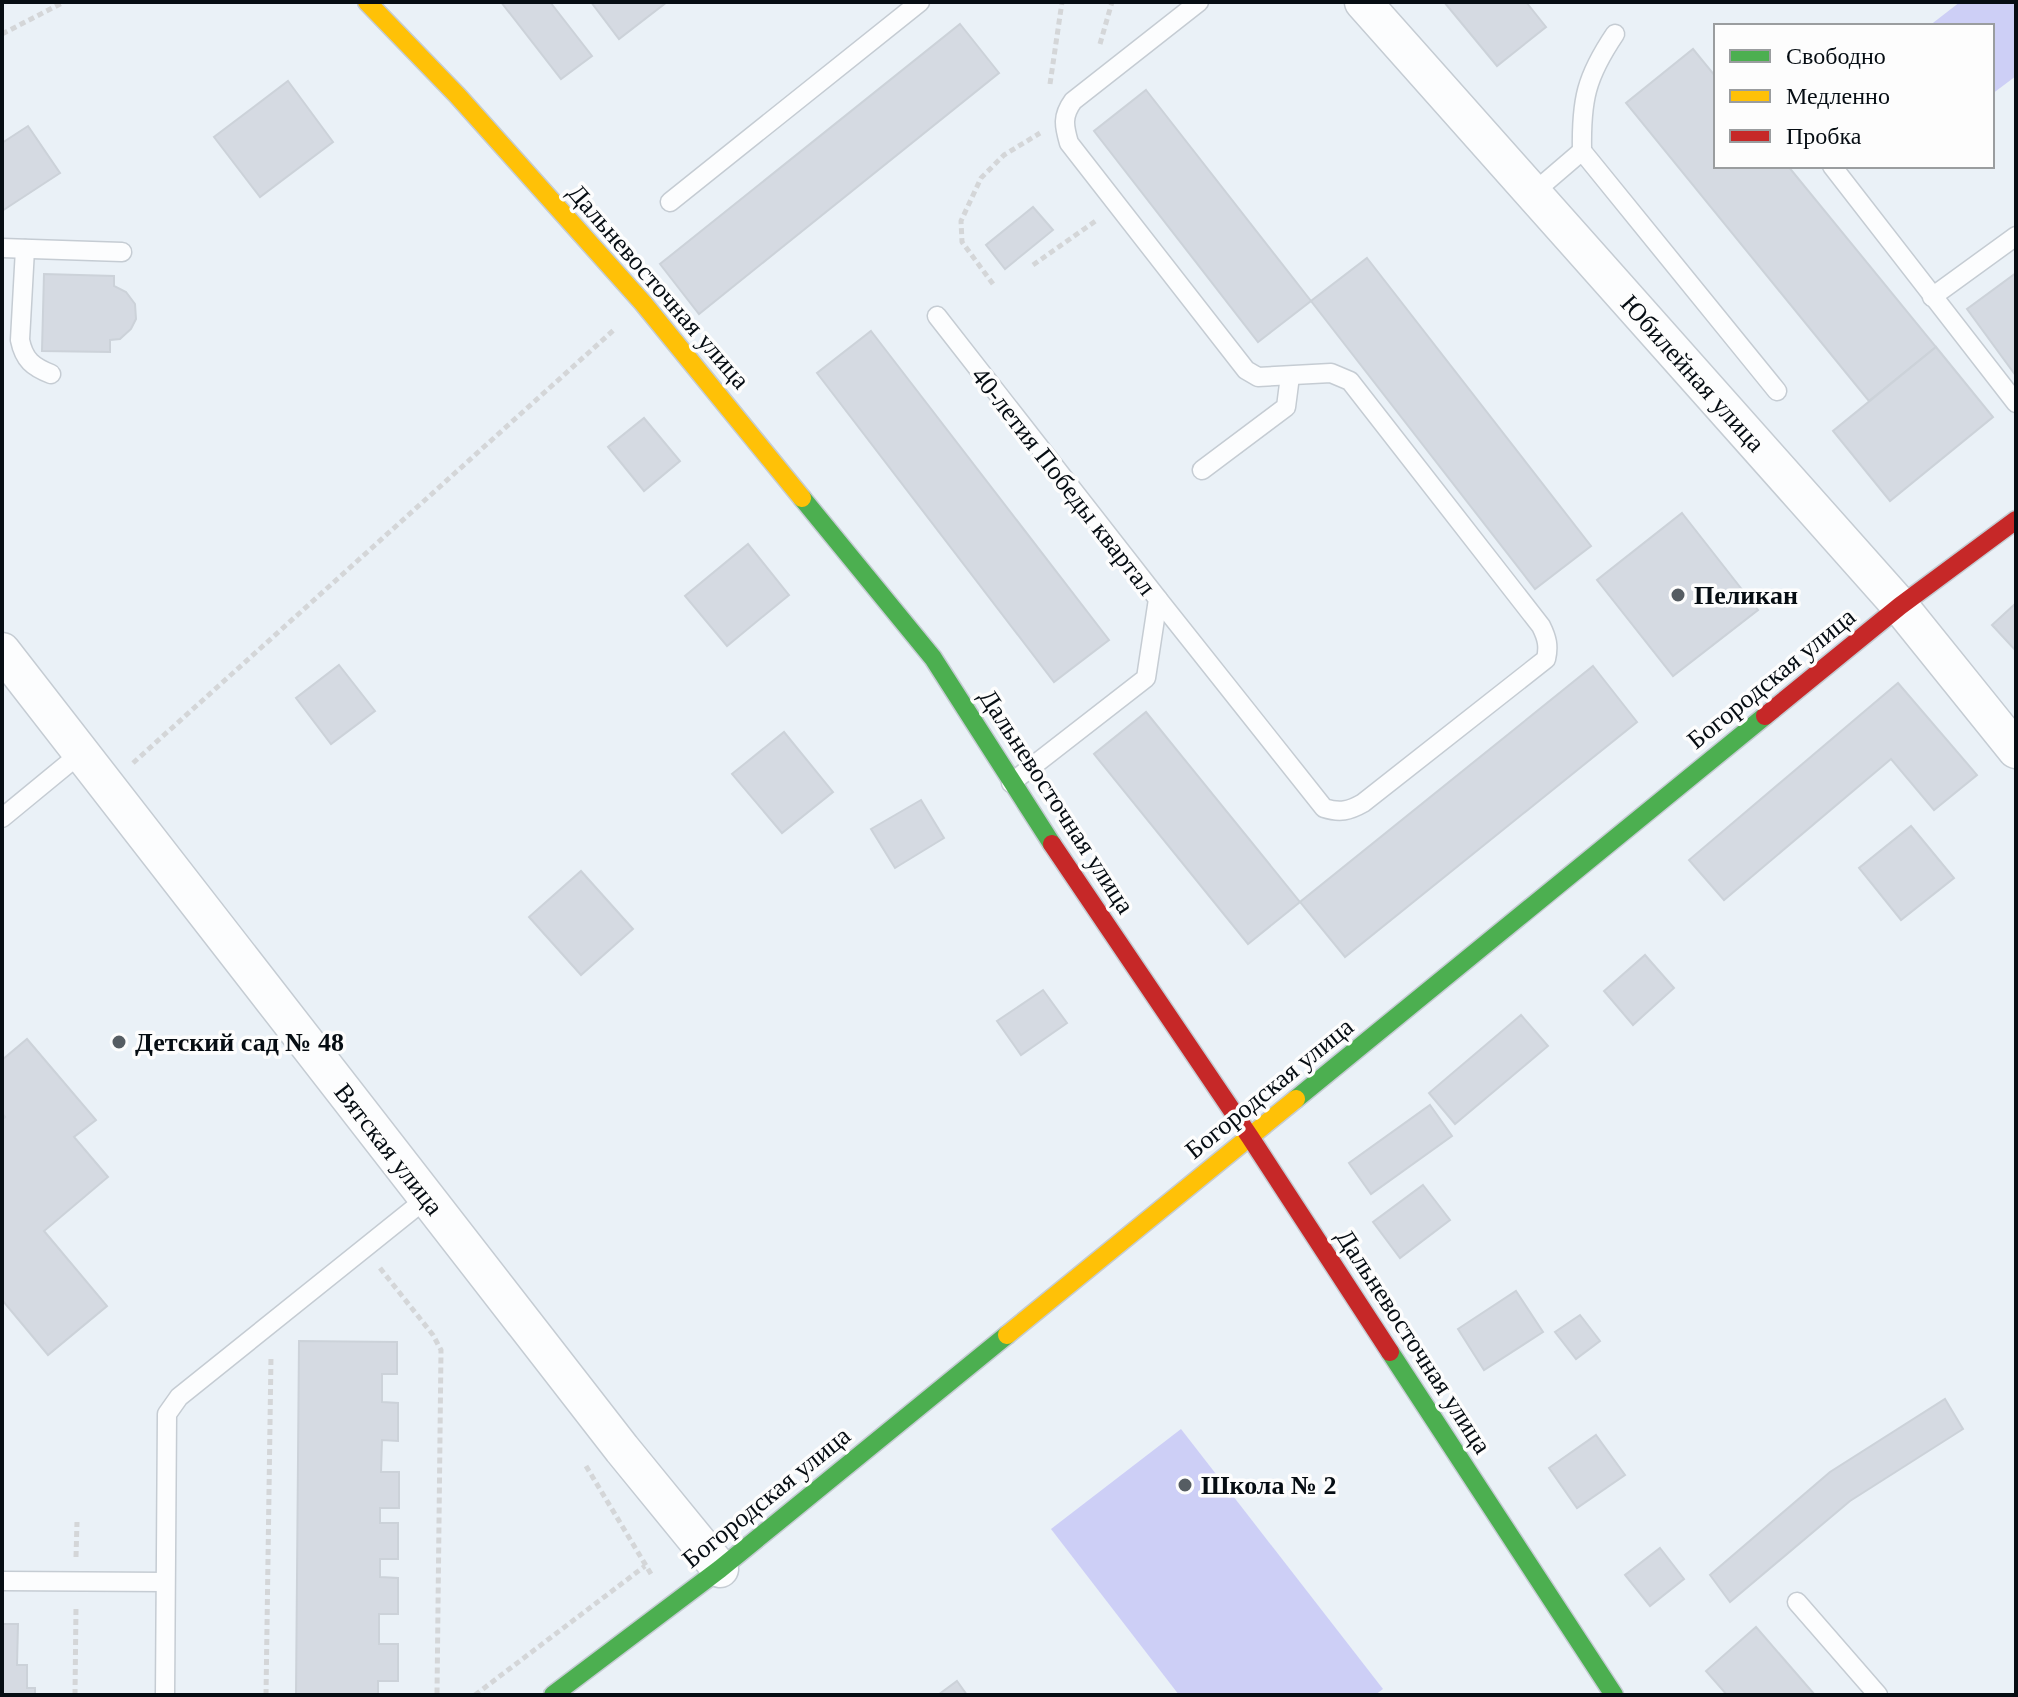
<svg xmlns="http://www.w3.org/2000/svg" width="2018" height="1697" font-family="Georgia,serif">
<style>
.green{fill:#cdcff6}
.building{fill:#d5dae2;stroke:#ccd2d9;stroke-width:2}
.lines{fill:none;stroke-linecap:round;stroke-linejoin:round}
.lane-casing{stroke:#c5ccd3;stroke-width:21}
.street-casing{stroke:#c5ccd3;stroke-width:39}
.fast-casing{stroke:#c5ccd3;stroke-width:21}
.slow-casing{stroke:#c5ccd3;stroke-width:21}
.jam-casing{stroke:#c5ccd3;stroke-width:21}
.path{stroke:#d4d6d8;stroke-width:5;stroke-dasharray:6 4;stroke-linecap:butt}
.lane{stroke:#fcfdfe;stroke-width:18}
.street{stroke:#fcfdfe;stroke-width:36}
.fast{stroke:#4caf50;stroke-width:18}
.slow{stroke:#ffc107;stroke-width:18}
.jam{stroke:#c62828;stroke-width:18}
.poi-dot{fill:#565d63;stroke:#fdfdfd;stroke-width:3}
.labels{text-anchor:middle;stroke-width:7;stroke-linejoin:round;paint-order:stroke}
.street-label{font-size:26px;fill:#060d13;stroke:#fdfdfd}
.poi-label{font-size:26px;font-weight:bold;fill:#060d13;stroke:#fdfdfd;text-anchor:start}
</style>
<rect width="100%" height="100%" fill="#eaf1f7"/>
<g class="green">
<path d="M1960,2H2014L2016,5V76L1992,94V26H1929Z"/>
<path d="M1181,1429L1383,1689L1375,1695H1179L1051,1529Z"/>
</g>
<g class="building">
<path d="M501,2H550L592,56L561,79Z"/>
<path d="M591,2H667L619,39Z"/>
<path d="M1444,2H1526L1546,27L1497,66Z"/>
<path d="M960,24L999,73L699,314L660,264Z"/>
<path d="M1693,49L1716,77V166H1788L1936,347L1869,401L1626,103Z"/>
<path d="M288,81L333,142L260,197L214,137Z"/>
<path d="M1146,90L1311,301L1258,342L1094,131Z"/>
<path d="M28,126L60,173L2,211V143Z"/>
<path d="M1033,207L1053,230L1005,269L986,245Z"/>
<path d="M1367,258L1591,546L1535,589L1311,301Z"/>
<path d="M2016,273V376L1967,309Z"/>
<path d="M44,274L114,276V286L126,292L135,304L136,319L131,329L120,339L110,340V352L42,351Z"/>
<path d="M871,331L1109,640L1054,682L817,373Z"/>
<path d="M1936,347L1993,417L1890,501L1833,431Z"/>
<path d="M644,418L680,461L644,491L608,447Z"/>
<path d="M1682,513L1758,610L1673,676L1597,580Z"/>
<path d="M748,544L789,595L727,646L685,596Z"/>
<path d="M2016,603V651L1992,625Z"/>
<path d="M339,665L375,711L331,744L296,698Z"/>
<path d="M1593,666L1637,722L1345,957L1300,902Z"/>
<path d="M1898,683L1977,775L1934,810L1891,759L1724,900L1689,860Z"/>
<path d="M1146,712L1300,902L1248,944L1094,754Z"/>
<path d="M784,732L833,792L782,833L732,774Z"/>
<path d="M921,800L944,838L895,868L871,829Z"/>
<path d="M1911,826L1954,878L1901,920L1859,868Z"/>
<path d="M581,871L633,929L581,975L529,917Z"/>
<path d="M1645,955L1674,988L1633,1025L1604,991Z"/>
<path d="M1043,990L1067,1023L1021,1055L997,1021Z"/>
<path d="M1521,1015L1548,1046L1455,1124L1429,1093Z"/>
<path d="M27,1039L96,1120L74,1137L108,1177L44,1231L107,1306L48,1355L2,1300V1120L5,1117L2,1113V1060Z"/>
<path d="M1430,1105L1452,1136L1371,1194L1349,1163Z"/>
<path d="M1423,1185L1450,1220L1400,1258L1373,1222Z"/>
<path d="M1516,1291L1543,1332L1484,1370L1458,1329Z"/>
<path d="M1580,1315L1600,1341L1576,1359L1555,1332Z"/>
<path d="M299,1341L397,1342V1374H382V1402L398,1403V1441L382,1440L381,1472H399V1508H380V1523H398V1559H380V1577L398,1578V1614H379V1644H398V1681H378V1695H296Z"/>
<path d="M1945,1399L1963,1429L1850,1501L1730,1602L1710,1575L1830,1472Z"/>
<path d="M1596,1435L1625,1475L1577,1508L1549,1468Z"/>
<path d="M1660,1548L1684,1579L1650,1606L1625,1575Z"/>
<path d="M2,1624H18L17,1665H27V1688H35V1695H2Z"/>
<path d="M1756,1627L1815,1695H1727L1706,1671Z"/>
<path d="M957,1681L967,1695H938Z"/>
</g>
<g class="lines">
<g class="lane-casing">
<g id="lane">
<path d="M1582,151C1581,100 1586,77 1615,34"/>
<path d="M1832,166L2016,403"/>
<path d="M1533,193L1582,151L1777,391"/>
<path d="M670,202L920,2"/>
<path d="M2,248L122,252"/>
<path d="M25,249L20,340C24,360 33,367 51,374"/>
<path d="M1932,297L2016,236"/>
<path d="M937,316L1158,599L1146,678L1011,783"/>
<path d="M1202,470L1286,407L1290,376"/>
<path d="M1158,599L1324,808C1340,813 1349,811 1363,803L1546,659C1549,646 1547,638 1541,626L1350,381L1331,373L1258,377L1246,370L1069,143C1064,126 1062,116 1073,101L1199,2"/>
<path d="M2,818L81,753"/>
<path d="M2,1581L165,1582"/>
<path d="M1797,1602L1878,1695"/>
<path d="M165,1695L167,1414L179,1397L427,1198"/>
</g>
</g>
<g class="street-casing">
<g id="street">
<path d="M1363,2L1900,606L2016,750"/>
<path d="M2,651L622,1449L720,1569"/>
</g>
</g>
<g class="fast-casing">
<g id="fast">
<path d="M802,498L933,658L1052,844"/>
<path d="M1296,1099L1765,716"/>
<path d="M1390,1352L1614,1695"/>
<path d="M553,1695L720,1569L1007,1335"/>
</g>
</g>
<g class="slow-casing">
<g id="slow">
<path d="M367,2L457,95L643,303L802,498"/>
<path d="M1007,1335L1296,1099"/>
</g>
</g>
<g class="jam-casing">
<g id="jam">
<path d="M1765,716L1900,606L2016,520"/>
<path d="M1052,844L1250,1137L1390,1352"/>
</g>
</g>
<g class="path">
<path d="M2,34L64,2"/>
<path d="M1100,44L1112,2"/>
<path d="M1050,84L1062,2"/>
<path d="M1033,265L1097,220"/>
<path d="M993,284L962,242L961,221L981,178L1004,155L1040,133"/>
<path d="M133,763L616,328"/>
<path d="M380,1268L433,1335L441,1350L437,1695"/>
<path d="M586,1466L651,1574"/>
<path d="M76,1557L77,1522"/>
<path d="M75,1695L76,1607"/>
<path d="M266,1695L271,1356"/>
<path d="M475,1695L645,1566"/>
</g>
<use href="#lane" class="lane"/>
<use href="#street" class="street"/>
<use href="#fast" class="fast"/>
<use href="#slow" class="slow"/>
<use href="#jam" class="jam"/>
</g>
<g class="poi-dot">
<circle cx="1678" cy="595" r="8"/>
<circle cx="119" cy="1042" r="8"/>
<circle cx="1185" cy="1485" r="8"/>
</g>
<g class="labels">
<g class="street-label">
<text transform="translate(659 286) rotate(49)" y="9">Дальневосточная улица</text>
<text transform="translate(1693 373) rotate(48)" y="9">Юбилейная улица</text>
<text transform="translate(1064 481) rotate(52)" y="9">40-летия Победы квартал</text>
<text transform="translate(1771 678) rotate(-39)" y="9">Богородская улица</text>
<text transform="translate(1057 801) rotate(57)" y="9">Дальневосточная улица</text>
<text transform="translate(1269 1088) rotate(-39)" y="9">Богородская улица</text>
<text transform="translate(389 1149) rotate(52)" y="9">Вятская улица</text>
<text transform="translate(1414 1341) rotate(57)" y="9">Дальневосточная улица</text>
<text transform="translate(766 1497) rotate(-39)" y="9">Богородская улица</text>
</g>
<g class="poi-label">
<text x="1694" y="604">Пеликан</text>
<text x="135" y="1051">Детский сад № 48</text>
<text x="1201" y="1494">Школа № 2</text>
</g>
</g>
<rect width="2018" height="1697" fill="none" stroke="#060d13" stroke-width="8"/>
<rect x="1714" y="24" width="280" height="144" fill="#fdfdfd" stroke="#9a9d9f" stroke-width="2"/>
<rect x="1730" y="50" width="40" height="12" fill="#4caf50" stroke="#9a9d9f" stroke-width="2"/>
<text x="1786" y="64" font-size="24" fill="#060d13">Свободно</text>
<rect x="1730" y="90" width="40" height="12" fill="#ffc107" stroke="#9a9d9f" stroke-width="2"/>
<text x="1786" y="104" font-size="24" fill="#060d13">Медленно</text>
<rect x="1730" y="130" width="40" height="12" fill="#c62828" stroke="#9a9d9f" stroke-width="2"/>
<text x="1786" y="144" font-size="24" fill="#060d13">Пробка</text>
</svg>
